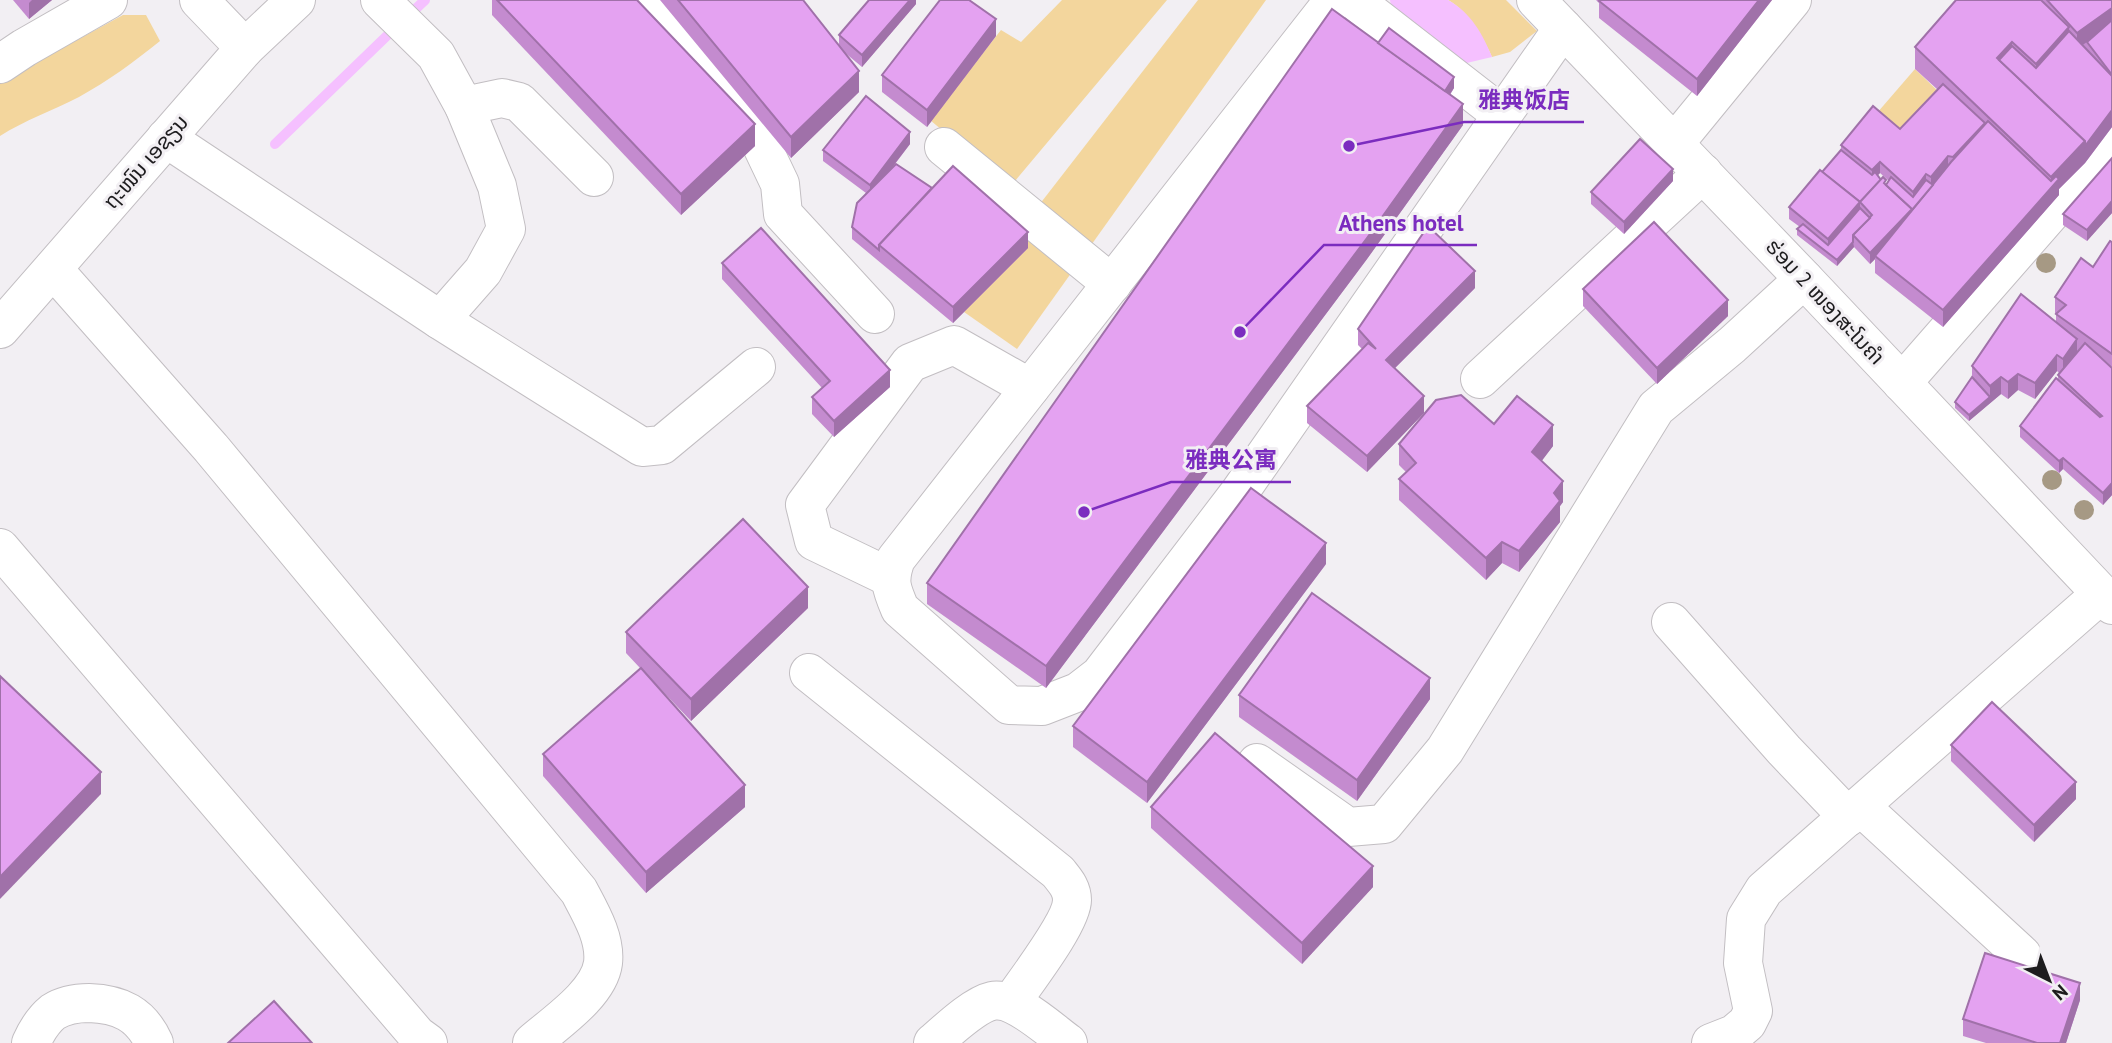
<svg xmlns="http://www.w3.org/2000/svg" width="2112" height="1043" font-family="'PT Sans','Noto Sans SC','Noto Sans Lao',sans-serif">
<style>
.green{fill:#f3d69d}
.water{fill:#f5c0ff}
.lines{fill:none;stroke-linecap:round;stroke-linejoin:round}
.stream{stroke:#f5c0ff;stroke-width:10}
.minor-casing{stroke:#c2bec2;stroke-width:40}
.major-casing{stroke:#c2bec2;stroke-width:40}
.minor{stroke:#fff;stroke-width:38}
.major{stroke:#fff;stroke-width:38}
.tree{fill:#a69984}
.wall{fill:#c48bcf;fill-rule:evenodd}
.shaded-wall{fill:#a071a9}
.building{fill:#e4a2f1;stroke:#a071a9;stroke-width:2}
.labels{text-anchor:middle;stroke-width:6;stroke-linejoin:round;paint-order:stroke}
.street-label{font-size:21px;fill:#1d1c1e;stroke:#f2eff3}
.leader{fill:none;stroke:#7b2cbf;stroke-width:2.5}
.callout-dot{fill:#7b2cbf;stroke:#f2eff3;stroke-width:2.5}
.callout-label{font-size:23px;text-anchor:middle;font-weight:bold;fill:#7b2cbf;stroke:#f2eff3;stroke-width:6;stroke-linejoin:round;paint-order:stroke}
</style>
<rect width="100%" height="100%" fill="#f2eff3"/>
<g class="green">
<path d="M1062,0H1167L1010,187L930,120L1001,30L1021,42Z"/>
<path d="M1198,0H1266L1017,349L964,312L1015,236Z"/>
<path d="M1448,0H1506L1537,31L1510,52L1492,57C1483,36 1468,11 1448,0Z"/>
<path d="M123,15H146L160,41C134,62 108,81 79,97C52,111 25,120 0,136V82Z"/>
<path d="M1915,69L1943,96L1903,137L1877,113Z"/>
</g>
<path class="water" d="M1390,0H1448C1471,13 1482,33 1492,57L1454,66L1394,22Z"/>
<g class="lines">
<g class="stream">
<path d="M407,17L425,0"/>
<path d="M275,144L396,27"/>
</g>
<g class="minor-casing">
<g id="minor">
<path d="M199,0L245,48"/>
<path d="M380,0L436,55L464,106L502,98L519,102L594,177"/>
<path d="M637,0L760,142L780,184L783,214L875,314"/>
<path d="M1334,0L896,559C888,581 891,588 900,609L1009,705L1042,706L1078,692L1100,675L1239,493L1563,28"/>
<path d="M1354,0L1502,115"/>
<path d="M1536,0L1804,279L2112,605"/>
<path d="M0,64L24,48L108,0"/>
<path d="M166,138L440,320L642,447L662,445L756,367"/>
<path d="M1674,144L1792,0"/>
<path d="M944,147L1112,284"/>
<path d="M53,269L211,448L579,891C590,912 606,938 603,963C599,994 555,1023 532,1043"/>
<path d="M440,320L483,271L506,229L497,186L464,106"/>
<path d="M1480,379L1703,173"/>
<path d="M1902,383L2112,143"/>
<path d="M0,548L417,1035L428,1043"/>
<path d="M889,577L814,541L805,505L910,363L954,345L1030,388"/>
<path d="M1671,622L1784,750L1848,817"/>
<path d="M809,673L1058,872C1065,881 1072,888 1072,900C1072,922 1025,982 1011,1003"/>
<path d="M1257,763L1348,827L1384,824L1445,750L1656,408L1732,345L1804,279"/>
<path d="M1860,806L2022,955"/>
<path d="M31,1043C36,1032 43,1020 53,1012C64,1005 76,1003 89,1003C120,1004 141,1014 154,1043"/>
<path d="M933,1043C947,1031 974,1005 992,1001C1014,996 1050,1030 1068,1043"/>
<path d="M1711,1043L1734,1034L1747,1023L1753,1011L1743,963L1746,919L1764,890L2101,594"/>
</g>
</g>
<g class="major-casing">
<path id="major" d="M0,329L245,48L296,0"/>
</g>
<use href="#minor" class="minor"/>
<use href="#major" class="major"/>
</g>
<g class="tree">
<circle cx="2046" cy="263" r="10"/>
<circle cx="2052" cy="480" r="10"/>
<circle cx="2084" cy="510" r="10"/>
</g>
<g class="wall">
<path d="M13,0H52L29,19Z"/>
<path d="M492,0H637L755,146L681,215L492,15Z"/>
<path d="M660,0H803L839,45V35L916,0V4L862,67L844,52L859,92L791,158Z"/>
<path d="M1596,0H1772L1697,96L1599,18V3Z"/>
<path d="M1956,0H2112V127L2085,163L2059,189V195L1943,327L1875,273V259L1870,264L1854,247L1837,266L1797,235V229L1800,227L1789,219V207L1822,172L1841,150V145L1900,129L1938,90L1915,69V47ZM1880,173L1889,181L1886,185L1877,176Z"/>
<path d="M996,36L927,127L882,92V75Z"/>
<path d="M1378,43L1454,88L1450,95L1463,125L1367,259L1046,688L927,604V583Z"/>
<path d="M910,144L892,168L932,188L1028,248L953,323L852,239V227L866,193L823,161V150Z"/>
<path d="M2112,158V213L2087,241L2063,225V214Z"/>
<path d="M1673,181L1624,234L1591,204V192Z"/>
<path d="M2112,242V495L2103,505L2063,469L2059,473L2020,437V426L2058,380V375L2059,373L2057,371L2035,399L2018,390L2008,399L2001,394L1969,421L1955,408V402L1972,377V366L2056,322V315L2055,313V297L2093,267Z"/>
<path d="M722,263L890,387L834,437L812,414V397L822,388L722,279Z"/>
<path d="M1475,288L1395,368L1424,413L1367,472L1307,423V406L1362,349L1358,345V329Z"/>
<path d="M1583,289L1728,316L1657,384L1583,306Z"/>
<path d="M1494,424L1553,446L1541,461L1563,502L1560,506V522L1519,572L1502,563L1486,580L1399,500V479L1406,472L1399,465V444Z"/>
<path d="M1326,564L1147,803L1073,747V726Z"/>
<path d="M808,608L691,721L650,678L745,807L646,893L543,776V754L640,668L626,653V632Z"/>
<path d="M1239,695L1430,699L1357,801L1239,717Z"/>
<path d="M1951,745L2076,799L2034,842L1951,761Z"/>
<path d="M1151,807L1373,887L1302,964L1151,828Z"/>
<path d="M2080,1000L2066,1043H1986L1963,1036V1019Z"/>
</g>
<g class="shaded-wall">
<path d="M32,0H52L29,19V3Z"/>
<path d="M910,0H916V4L862,67V55Z"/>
<path d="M1759,0H1772L1697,96V79Z"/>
<path d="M2112,8V24L2077,49V33Z"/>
<path d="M996,19V36L927,127V110Z"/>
<path d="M2069,27V48L2036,85V64Z"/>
<path d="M2012,42V63L2005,70L1997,58Z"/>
<path d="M859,71V92L791,158V137Z"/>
<path d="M1454,77V88L1440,109V98Z"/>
<path d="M1463,104V125L1367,259L1046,688V666Z"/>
<path d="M2112,110V127L2085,163L2059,189V195L1943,327V310L2051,188V177Z"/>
<path d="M1985,123V135L1953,168V157Z"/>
<path d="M755,124V146L681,215V194Z"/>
<path d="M910,132V144L870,196V185Z"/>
<path d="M1948,156V168L1931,189V177Z"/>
<path d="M1880,162V173L1872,181V170Z"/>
<path d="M1673,169V181L1624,234V222Z"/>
<path d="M1926,174V186L1913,203V192Z"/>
<path d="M1936,193L1875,256V259L1870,264V253L1912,209Z"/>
<path d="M2112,201V213L2087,241V230Z"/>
<path d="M1860,202V214L1828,251V239Z"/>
<path d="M1028,232V248L953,323V307Z"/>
<path d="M1853,242L1854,247L1837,266V260Z"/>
<path d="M1475,271V288L1386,377V360Z"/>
<path d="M1728,300V316L1657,384V368Z"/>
<path d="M2077,339V355L2063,375V359Z"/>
<path d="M2057,355V371L2035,399V383Z"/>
<path d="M890,370V387L834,437V421Z"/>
<path d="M2018,374V390L2008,399V382Z"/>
<path d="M2001,377V394L1969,421V415L1990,397V386Z"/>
<path d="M1424,396V413L1367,472V456Z"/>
<path d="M1553,425V446L1532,474V452Z"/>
<path d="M2063,458V469L2059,473V461Z"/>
<path d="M1563,481V502L1560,506V522L1519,572V551L1554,493Z"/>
<path d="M2112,483V495L2103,505V493Z"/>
<path d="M1502,542V563L1486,580V558Z"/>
<path d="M1326,543V564L1147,803V782Z"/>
<path d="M808,587V608L691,721V699Z"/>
<path d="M1430,678V699L1357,801V780Z"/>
<path d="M101,772V794L0,899V877Z"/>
<path d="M2076,782V799L2034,842V825Z"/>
<path d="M745,785V807L646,893V872Z"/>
<path d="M1373,866V887L1302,964V943Z"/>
<path d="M2080,983V1000L2066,1043H2060Z"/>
</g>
<g class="building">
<path d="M497,0H637L755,124L681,194Z"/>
<path d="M678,0H803L859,71L791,137Z"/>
<path d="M869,0H910L862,55L839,35Z"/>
<path d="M940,0H969L996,19L927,110L882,75Z"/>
<path d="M1600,0H1759L1697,79L1599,1Z"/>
<path d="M1956,0H2041L2069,27L2036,64L2012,42L1997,58L2085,141L2051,177L1915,47Z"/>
<path d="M2047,0H2112V8L2077,33Z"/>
<path d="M1332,9L1463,104L1367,238L1046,666L927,583Z"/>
<path d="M2112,20V75L2087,42Z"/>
<path d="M1389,28L1454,77L1445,91L1378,43Z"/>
<path d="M2069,31L2112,76V110L2085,146V141L1999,60L2012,46L2036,68Z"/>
<path d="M1943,84L1985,123L1953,157L1948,156L1931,177L1926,174L1913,192L1880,162L1872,170L1841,145L1873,106L1900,129Z"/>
<path d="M866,96L910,132L870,185L823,150Z"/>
<path d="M1988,121L2051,181L2056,176L2059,179L1943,310L1875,256L1951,162Z"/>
<path d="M1640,139L1673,169L1624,222L1591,192Z"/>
<path d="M1841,150L1872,175L1875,172L1881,180L1860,202L1822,172Z"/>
<path d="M2112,158V201L2087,230L2063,214Z"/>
<path d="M896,164L932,188L879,245V250L852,227L857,203Z"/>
<path d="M953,166L1028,232L953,307L879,245Z"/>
<path d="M1820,170L1860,202L1828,239L1789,207Z"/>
<path d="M1883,177L1886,180L1884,183L1912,209L1870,253L1853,235L1872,215L1860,202Z"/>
<path d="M1891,177L1913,197L1926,180L1933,185L1912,210V209L1886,185Z"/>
<path d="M1860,208L1870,218L1853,235V242L1837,260L1797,229L1803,224L1828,245Z"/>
<path d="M1654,222L1728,300L1657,368L1583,289Z"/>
<path d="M1428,226L1475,271L1386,360L1424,396L1367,456L1307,406L1368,343L1376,349L1358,329Z"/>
<path d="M761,228L890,370L834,421L812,397L830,381L722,263Z"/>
<path d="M2110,241L2112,242V354L2056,314L2066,305L2055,297L2081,258L2093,267Z"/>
<path d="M2021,294L2077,339L2063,359L2057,355L2035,383L2018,374L2008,382L2001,377L1990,386L1972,366Z"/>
<path d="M2085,343L2112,368V483L2103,493L2063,458L2059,461L2020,426L2056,378L2100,417L2102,416L2058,375Z"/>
<path d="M1972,377L1990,397L1969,415L1955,402Z"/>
<path d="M1461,395L1494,424L1517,396L1553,425L1532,452L1563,481L1554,493L1560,501L1519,551L1502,542L1486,558L1399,479L1416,463L1399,444L1436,400Z"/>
<path d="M1251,488L1326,543L1147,782L1073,726Z"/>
<path d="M743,519L808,587L691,699L626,632Z"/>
<path d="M1312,593L1430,678L1357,780L1239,695Z"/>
<path d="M641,668L745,785L646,872L543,754Z"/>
<path d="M0,676L101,772L0,877Z"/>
<path d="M1992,702L2076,782L2034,825L1951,745Z"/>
<path d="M1215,733L1373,866L1302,943L1151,807Z"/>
<path d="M1985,953L2080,983L2060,1043H2037L1963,1019Z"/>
<path d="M274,1001L312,1043H228Z"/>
</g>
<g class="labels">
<g class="street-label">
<text transform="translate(146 162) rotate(-49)" y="7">ຖະໜົນ ເອຊຽນ</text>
<text transform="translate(1825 302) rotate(47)" y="7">ຮ່ອມ 2 ໜອງສະໂນຄໍາ</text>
</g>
</g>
<path class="leader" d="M1349 146L1464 122H1584M1240 332L1324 245H1477M1084 512L1171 482H1291"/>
<g class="callout-dot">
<circle cx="1349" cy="146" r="7"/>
<circle cx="1240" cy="332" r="7"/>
<circle cx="1084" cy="512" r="7"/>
</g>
<g class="callout-label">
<text x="1524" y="108">雅典饭店</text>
<text x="1401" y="231">Athens hotel</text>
<text x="1231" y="468">雅典公寓</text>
</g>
<g transform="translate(2049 980) rotate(138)" stroke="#f2eff3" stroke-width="5" paint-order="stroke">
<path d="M0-5L12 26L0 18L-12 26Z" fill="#1d1c1e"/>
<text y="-10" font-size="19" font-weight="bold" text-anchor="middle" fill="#1d1c1e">N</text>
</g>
</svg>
